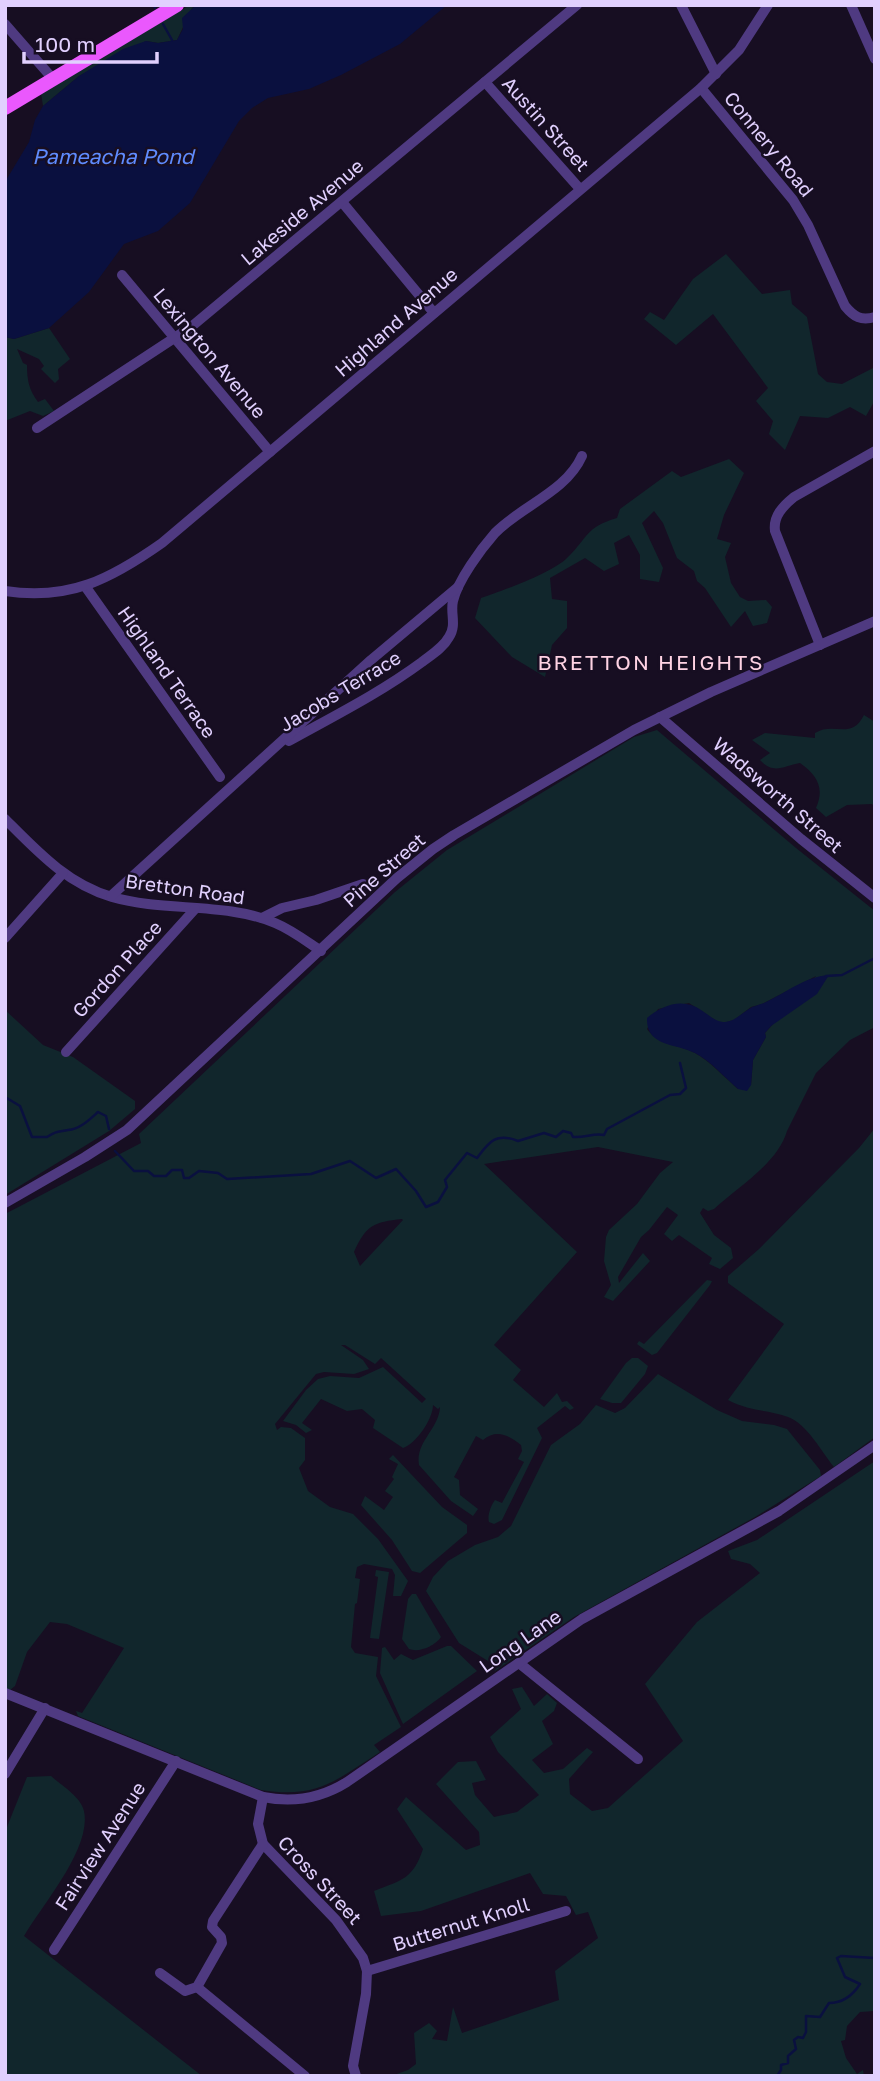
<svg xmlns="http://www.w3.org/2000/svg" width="880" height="2081" font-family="'Golos Text',sans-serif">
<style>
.green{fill:#11262c;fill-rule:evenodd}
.water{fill:#0a103f}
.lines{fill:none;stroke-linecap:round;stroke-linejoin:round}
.stream{stroke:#0a103f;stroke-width:2.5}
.minor{stroke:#4f3a81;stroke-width:10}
.major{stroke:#ea58fd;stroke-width:14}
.labels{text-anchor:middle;stroke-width:5;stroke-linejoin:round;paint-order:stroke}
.street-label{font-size:19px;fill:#e1d0fe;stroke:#170e22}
.water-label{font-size:21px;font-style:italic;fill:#5f8bfd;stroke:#170e22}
.neighbourhood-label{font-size:21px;letter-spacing:2px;fill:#fed2e3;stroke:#170e22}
</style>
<rect width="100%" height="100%" fill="#170e22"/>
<g class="green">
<path d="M190,5H196L192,8L177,40L158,43L146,41L79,76L43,106L41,93Z"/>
<path d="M726,254L762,294L790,290L792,304L807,317L818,374L827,382L842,384L875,367V400L866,416L850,407L828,418L800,416L785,450L769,434L773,421L756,401L768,388L713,314L676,345L644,319L650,312L664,320L693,279Z"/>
<path d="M49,328L70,359L58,369L59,379L55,383L41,369L44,366L39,359L17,349L23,363L27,365C27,380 29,390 38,402L45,399L54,411L43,416L30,411L5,421V337L14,339Z"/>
<path d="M729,459L744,473L724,515L717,539L731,543L725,557L731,583L740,597L748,601L766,600L772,607L767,623L753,626L745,611L731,627L705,588L697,581L694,571L677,558L663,523L654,511L642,523L663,568L659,582L640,579V555L629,535L614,543L619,564L604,571L585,558L550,578L552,599L567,601V628L552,645L545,677L512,657L475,618L481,598C502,591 552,573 567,558C589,537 584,528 617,518L620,509L672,471L681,477Z"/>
<path d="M864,715L875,722V807L872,804L847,805L826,817L816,808C825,788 817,775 800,763C783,766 774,775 760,760L770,753L752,740L765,733L815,738V733C834,721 851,741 864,715Z"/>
<path d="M657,730L796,848L875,911V1027L850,1040L816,1073L787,1131C778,1163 738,1187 714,1209L708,1211L703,1208L700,1213L714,1235L731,1248L733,1258L720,1269L709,1264L712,1258L679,1235L672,1241L664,1234L678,1215L667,1207L649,1230L641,1237L618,1277L619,1283L643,1253L650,1261L613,1301L604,1297L611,1285L604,1261L606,1237L609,1230L637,1204L660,1173L673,1162L598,1147L484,1164L577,1252L494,1345L521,1370L513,1380L544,1407L557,1393L562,1402L567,1401L574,1408L570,1410L565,1406L537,1428L542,1438L502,1520L494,1524L489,1522C487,1516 491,1505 495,1500L502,1503L524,1462L518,1459L522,1451L521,1445C509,1435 496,1429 483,1440L476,1436L454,1477L459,1480L460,1495L478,1509L473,1516L451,1501L419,1465C415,1442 439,1429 440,1407L438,1409L433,1405C433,1419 416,1444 403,1448L373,1428L375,1420L362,1409L347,1411L321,1399L302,1423L312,1430L306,1433L296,1425L283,1421L306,1390L318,1379L330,1376L359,1378L383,1367L422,1403L426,1399L381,1358L375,1364L345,1345H341L363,1360L369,1369L354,1374L324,1372L316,1374L275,1424L277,1430L281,1427L291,1428L305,1438V1460L299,1468L308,1491L330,1507L353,1514L378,1539L408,1581L401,1596H393L395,1575L392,1569L364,1564L357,1567L355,1578L360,1579L357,1603L355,1604L351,1647L355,1653L378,1657L376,1676L401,1727L374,1745L380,1752C335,1781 317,1799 261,1790L78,1716L76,1711L82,1713L124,1648L67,1624L50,1622L27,1652L15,1686L10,1690L5,1688V1214L141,1143L139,1134L395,892L447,850L634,737ZM816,976L765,1033L766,1037L753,1060L751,1085L738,1089C725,1078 710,1061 695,1053C678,1044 659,1046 647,1029L658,1009L689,1003L718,1022H727L734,1020L751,1007L762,1004ZM402,1219L403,1220L360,1266L354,1252C366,1225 374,1222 402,1219Z"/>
<path d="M5,1010L43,1045L73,1057L135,1101V1109L109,1131L5,1195Z"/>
<path d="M875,1128V1437L834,1467C821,1451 807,1424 788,1417C766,1409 751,1412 728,1400L784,1324L728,1283V1276L759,1249L859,1148Z"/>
<path d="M707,1280L712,1281L710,1285L657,1353L652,1355L637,1344L639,1341L644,1344Z"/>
<path d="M632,1358H638L648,1366L645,1374L621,1403H612L600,1399L626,1363Z"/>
<path d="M658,1374L717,1410L742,1421L774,1425L787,1429L820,1470L821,1476L755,1517L574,1617L495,1671L488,1661L459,1643L426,1591L433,1577L448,1561L475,1545L498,1537L511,1526L551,1445L580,1424L596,1405L615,1413L625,1408Z"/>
<path d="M393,1455L442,1507L467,1525V1533L420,1573L412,1571L392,1540L361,1505L365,1496L384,1510L393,1497L385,1491L394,1479L392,1477L398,1464L389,1459Z"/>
<path d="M875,1461V2011L860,2012L847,2026L845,2040L841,2041L846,2058L857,2074L863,2070L864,2076H391L408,2070L416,2064L414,2033L429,2023L437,2031L432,2039L447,2041L453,2007L462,2033L559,2000L555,1971L598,1938L588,1912L576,1915L566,1896L543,1894L530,1873L421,1911L381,1916L374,1891C402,1880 413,1879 423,1849L397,1809L406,1797L466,1850L480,1845L479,1832L436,1784L458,1762L476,1761L486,1780L472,1783L475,1795L494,1817L517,1812L539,1795L498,1752L490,1737L521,1709L512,1689L522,1687L534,1706L547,1694L557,1703L554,1711L542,1721L553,1744L532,1760L544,1773L563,1769L587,1748L593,1752L569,1779L570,1794L592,1811L608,1808L683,1741L645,1684L697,1622L760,1573L750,1564L731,1559L728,1551L757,1540Z"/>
<path d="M376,1570L389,1572L379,1639L370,1638L378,1577L375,1576Z"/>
<path d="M412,1594H416L441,1637C435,1646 419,1653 409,1649L402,1639L408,1599Z"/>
<path d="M447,1646H451L477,1671L403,1724L380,1673L382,1648L385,1647L394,1660L401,1654L413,1660Z"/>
<path d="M51,1776C61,1785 81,1797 84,1811C92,1848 42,1905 24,1936L202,2076H5V1832L27,1777Z"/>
</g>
<g class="water">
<path d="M196,5H447L400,44L341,75L309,89L268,98L252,108L239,121L190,203L158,231L124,244L89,292L49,328L14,339L5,337V182L29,142L35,120L43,106L79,76L123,49L146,41L158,43L177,40L183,29L182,18Z"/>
<path d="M829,975L817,994L771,1026L765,1033L766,1037L753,1060L751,1085L747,1091L738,1089C725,1078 711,1061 695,1053C676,1043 646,1047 647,1018C662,1005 683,997 701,1010C709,1015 715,1022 725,1022C735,1021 741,1014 749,1009C753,1006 759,1005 764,1003C786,993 804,977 829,975Z"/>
</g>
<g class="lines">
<g class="stream">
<path d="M154,5L155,8"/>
<path d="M163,24L172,40"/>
<path d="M826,976L842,975L875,958"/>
<path d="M5,1097L20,1106L32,1137H47C56,1131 58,1132 68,1130C80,1129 89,1120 98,1112L106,1116L109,1129"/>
<path d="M115,1151L134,1171H148L154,1176H166L172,1170H182L184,1178H189L199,1171L218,1173L227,1179L311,1174L350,1161L376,1178L396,1169L416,1191L426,1207L438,1202L447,1187L445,1180L467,1153L477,1158C489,1142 496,1132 518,1141L544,1133L556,1137L563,1131L571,1133L573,1137C585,1138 593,1133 604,1135L607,1129L670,1095L680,1094L686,1088L680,1063"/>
<path d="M777,2076L781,2070V2065L788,2063V2056L796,2049L794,2040L798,2037L803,2038L806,2032V2016L820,2017L829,2003C843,2003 853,1995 860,1984L845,1977L837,1958L841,1956L875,1958"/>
</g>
<g class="minor">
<path d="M681,5L716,74"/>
<path d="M851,5L875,59"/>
<path d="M5,24L53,79"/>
<path d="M485,82L580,189"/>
<path d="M701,88L793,200L808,225L845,306C854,317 861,321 875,317"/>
<path d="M342,202L434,313"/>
<path d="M122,275L270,452"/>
<path d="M37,428L191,327L577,5"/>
<path d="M85,586L220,777"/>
<path d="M5,591C69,601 111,579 162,543L701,88L739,50L768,5"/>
<path d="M820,645L775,531C773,516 783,506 794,497L875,451"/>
<path d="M660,717L801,839L875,898"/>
<path d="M289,741C334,716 380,693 422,662C431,655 443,648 449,637C457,625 450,613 453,601C458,580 481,549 495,533C521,506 566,492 582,456"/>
<path d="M5,819C37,851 67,884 112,897C164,912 226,902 275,923C292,930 306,941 321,951"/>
<path d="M111,896L371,660L458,587"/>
<path d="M262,918L282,908L316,900L363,884"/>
<path d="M5,938L63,873"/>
<path d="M66,1052L195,909"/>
<path d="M5,1203L85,1157L127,1130L397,878L433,849L454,835L634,730L711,692L875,621"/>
<path d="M519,1663L638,1759"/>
<path d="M5,1693L263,1797C293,1803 320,1799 347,1782L582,1619L779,1511L875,1445"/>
<path d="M5,1774L45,1708"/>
<path d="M263,1797L258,1824L263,1844L336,1920L363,1958L367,1971L366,1994L353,2066L356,2076"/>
<path d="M54,1950L176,1761"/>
<path d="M367,1971L566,1911"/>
<path d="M160,1973L185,1991L197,1987L222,1943L221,1937L212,1927L213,1921L263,1844"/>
<path d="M197,1987L305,2076"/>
</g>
<path class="major" d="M5,108L177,5"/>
</g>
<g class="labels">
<g class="street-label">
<text transform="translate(546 124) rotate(48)" y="7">Austin Street</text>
<text transform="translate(769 144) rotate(51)" y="7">Connery Road</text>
<text transform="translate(302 212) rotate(-40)" y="7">Lakeside Avenue</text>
<text transform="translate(396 322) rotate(-41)" y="7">Highland Avenue</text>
<text transform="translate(210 353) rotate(50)" y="7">Lexington Avenue</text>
<text transform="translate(167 672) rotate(55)" y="7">Highland Terrace</text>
<text transform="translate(340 691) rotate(-31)" y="7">Jacobs Terrace</text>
<text transform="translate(778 795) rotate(41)" y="7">Wadsworth Street</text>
<text transform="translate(384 870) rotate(-41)" y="7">Pine Street</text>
<text transform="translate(185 889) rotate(8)" y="7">Bretton Road</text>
<text transform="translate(117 969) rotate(-48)" y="7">Gordon Place</text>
<text transform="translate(520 1641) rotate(-35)" y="7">Long Lane</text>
<text transform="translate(100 1846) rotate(-57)" y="7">Fairview Avenue</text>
<text transform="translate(320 1880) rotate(47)" y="7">Cross Street</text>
<text transform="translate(461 1924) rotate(-17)" y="7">Butternut Knoll</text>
</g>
<g class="water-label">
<text x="113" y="164">Pameacha Pond</text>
</g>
<g class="neighbourhood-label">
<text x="651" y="670">BRETTON HEIGHTS</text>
</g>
</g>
<rect width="880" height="2081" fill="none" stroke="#e1d0fe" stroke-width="14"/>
<path d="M24 52v10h133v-10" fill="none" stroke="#e1d0fe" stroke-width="3.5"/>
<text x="35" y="52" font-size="21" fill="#e1d0fe" stroke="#170e22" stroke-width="5" paint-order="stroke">100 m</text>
</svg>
